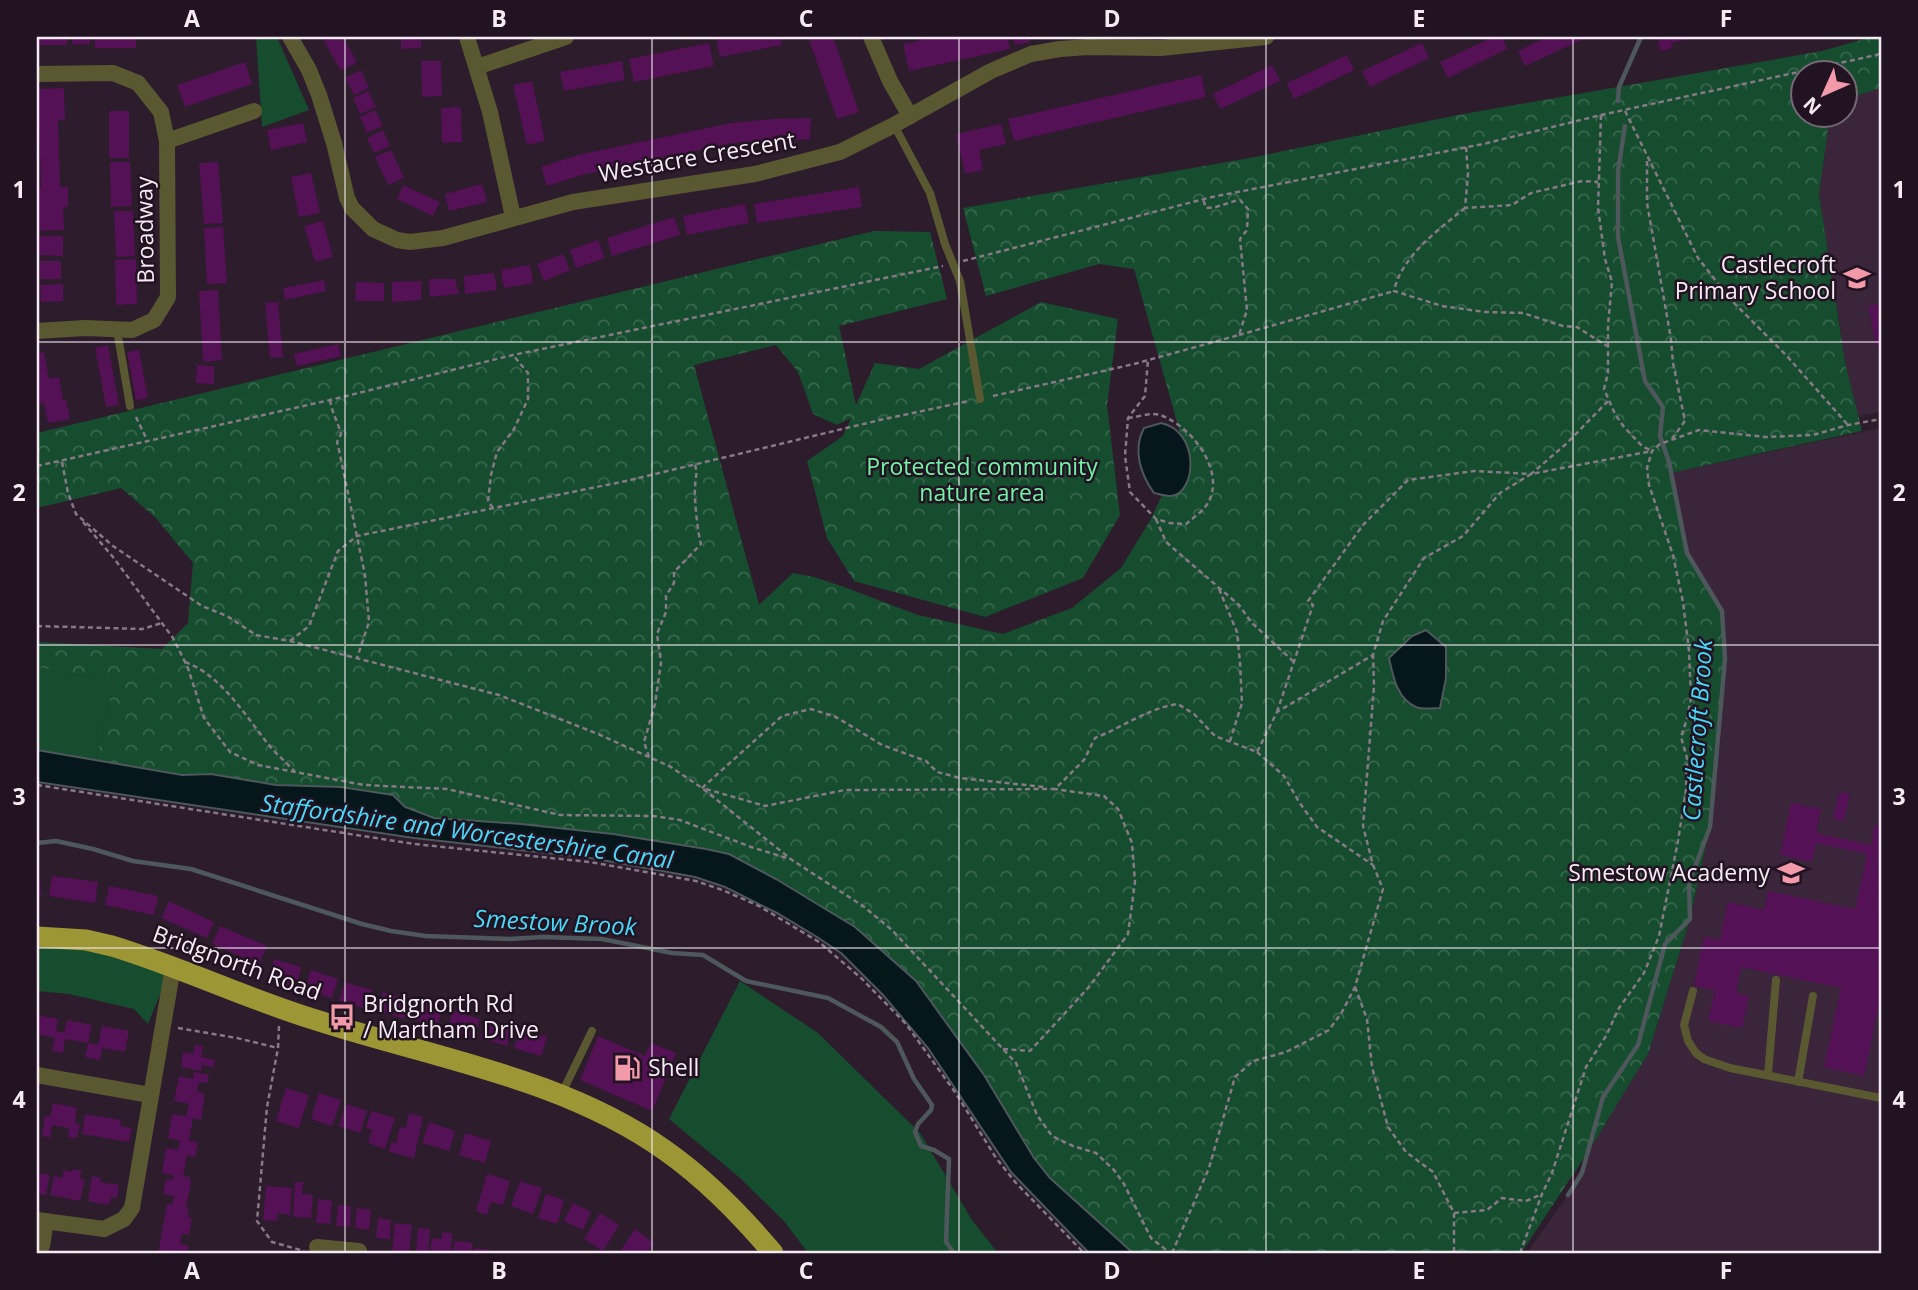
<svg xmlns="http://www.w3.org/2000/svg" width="1918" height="1290" font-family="'Open Sans',sans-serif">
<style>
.built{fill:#3a253a}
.green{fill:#164d2e}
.forest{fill:url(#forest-crowns)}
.water{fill:#05171b;stroke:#4d575c;stroke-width:2}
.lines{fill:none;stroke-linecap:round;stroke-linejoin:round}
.stream{stroke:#4d575c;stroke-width:4.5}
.building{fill:#541155}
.path{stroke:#877987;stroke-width:2.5;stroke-dasharray:5 3.5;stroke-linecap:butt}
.service{stroke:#595831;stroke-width:8}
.minor{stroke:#595831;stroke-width:16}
.trunk{stroke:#9c9634;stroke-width:21}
.grid{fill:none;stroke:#f6ebf5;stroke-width:2;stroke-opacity:0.55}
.labels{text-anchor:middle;stroke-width:5;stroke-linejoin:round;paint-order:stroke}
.street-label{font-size:23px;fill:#f6ebf5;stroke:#221322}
.poi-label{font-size:23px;fill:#f6ebf5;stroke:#221322;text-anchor:end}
.park-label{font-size:23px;fill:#71f3a6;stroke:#221322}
.water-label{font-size:24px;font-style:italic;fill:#47d9f7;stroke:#221322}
.neatline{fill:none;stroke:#f6ebf5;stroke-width:2.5}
.grid-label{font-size:23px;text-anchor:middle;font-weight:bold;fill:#f6ebf5}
</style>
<defs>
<pattern id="forest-crowns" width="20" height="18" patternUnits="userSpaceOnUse" patternTransform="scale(1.75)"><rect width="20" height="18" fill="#164d2e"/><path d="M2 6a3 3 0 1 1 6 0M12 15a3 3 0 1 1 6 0" fill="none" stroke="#38674d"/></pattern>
</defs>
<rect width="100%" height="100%" fill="#2c1c2c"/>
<g class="built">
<path d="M1881,88V412L1858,416L1845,362L1819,194L1830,116H1844L1845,99Z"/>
<path d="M1881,428V1253H1527L1568,1195L1588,1152L1648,1054L1690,919L1710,827L1725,659L1722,611L1687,553L1671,473Z"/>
</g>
<g class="green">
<path d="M256,37H277L309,110L262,127Z"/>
<path d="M37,667L114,683L96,760L37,750Z"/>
<path d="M37,941H60L170,970L148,1024L134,1009L69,994L37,991Z"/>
<path d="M740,981L818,1033L920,1133L972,1220L998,1253H808L784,1221L739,1177L669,1119Z"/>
</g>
<path class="forest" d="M1871,37H1881V88L1845,99L1844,74H1802V116H1830L1819,194L1845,362L1862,431L1671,473L1687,553L1722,611L1725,659L1710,827L1690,919L1648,1054L1588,1152L1521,1253H1133L1050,1178L1034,1158L984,1075L916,981L855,927L776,879L729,854L706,849L613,834L521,824L434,818L405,807L397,801L341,787L276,785L211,774L182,775L96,760L114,683L37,667V643L41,642L162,649L188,623L193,563L155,517L121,488L37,508V433L874,231L930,232L947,299L839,326L856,405L875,363L919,369L1041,302L1118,319L1107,405L1120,515L1083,578L985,617L854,581L827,538L807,461L843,436L851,418L837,425L813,414L798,372L776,345L694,365L759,605L793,573L814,577L844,587L918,615L1003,634L1072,608L1121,568L1151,519L1184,447L1134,269L1099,264L986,296L963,208L1250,158L1458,115L1822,51Z"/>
<g class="water">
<path d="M1161,423C1200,431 1197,493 1171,496C1166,496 1159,494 1154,493C1141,475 1132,450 1144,428Z"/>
<path d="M1426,630L1446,647V678L1440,708C1433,708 1423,710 1416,707C1397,699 1393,676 1389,658L1412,636Z"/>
<path d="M37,750L182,775L211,774L276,785L341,787L393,795L405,807L434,818L521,824L613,834L706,849L729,854L776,879L855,927L916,981L984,1075L1034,1158L1050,1178L1133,1253H1089L1011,1172L928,1048L883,995L841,953L817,937L777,913L725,887L695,877L591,858L414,838L37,782Z"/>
</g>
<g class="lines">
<g class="stream">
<path d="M1618,101L1619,87L1641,37"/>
<path d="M37,843L56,841L93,849L133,861L191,869L362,924L391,931L426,936L510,939L543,937L602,939L672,953L703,955L746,981L828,998L881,1027L897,1042L914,1079L932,1105L931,1110L918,1124L915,1132L921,1146L934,1150L949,1159L946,1242L954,1253"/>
<path d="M1568,1195L1582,1173L1603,1097L1638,1045L1665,944L1690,919L1689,883L1710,827L1725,659L1722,611L1687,553L1669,462L1660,436L1663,407L1645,381L1618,237V171L1625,126"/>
</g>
</g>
<g class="building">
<rect x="37" y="37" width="30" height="8"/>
<rect x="72" y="37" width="18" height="7"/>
<rect x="95" y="37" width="41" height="11"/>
<path d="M322,37H343L357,62L341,71Z"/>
<path d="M401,37H421V48L401,49Z"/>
<path d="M716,37H780L782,45L720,57Z"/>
<path d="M808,37H833L859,112L837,119Z"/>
<path d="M917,37H1029L1030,42L1015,45L1014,39L1008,41L1010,49L909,71L903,44L918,41Z"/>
<path d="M1493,37H1502L1507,49L1448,78L1440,62Z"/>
<path d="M1547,37H1588L1525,66L1518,51Z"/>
<path d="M1657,37H1694V38L1671,43L1672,48L1661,51Z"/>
<path d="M709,43L714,66L634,82L629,59Z"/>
<path d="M1422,43L1429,58L1370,87L1362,71Z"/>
<path d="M1347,55L1354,70L1294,99L1287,83Z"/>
<path d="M421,61H441L442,96L422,97Z"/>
<path d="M622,61L625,80L564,91L560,72Z"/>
<path d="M245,62L252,84L185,107L177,85Z"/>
<path d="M1272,65L1280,81L1220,109L1213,94Z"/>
<path d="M361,70L369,88L354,95L345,78Z"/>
<path d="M1201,75L1206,97L1014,141L1008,119Z"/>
<path d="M532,81L545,141L527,145L513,85Z"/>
<path d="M64,88L65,120H58L60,187H68V207H63L64,230L38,231L37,188H41L38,89Z"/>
<path d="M368,91L376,107L360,114L353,98Z"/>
<path d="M461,107L462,142L442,143L441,108Z"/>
<path d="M375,110L383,126L367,133L360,117Z"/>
<rect x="109" y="111" width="20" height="47"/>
<path d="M811,118L810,139L732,143L582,175L547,186L541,167L578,155L731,123L771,119Z"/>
<path d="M303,123L307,142L271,150L267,130Z"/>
<path d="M1001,124L1006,144L979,150L983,170L965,174L956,134Z"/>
<path d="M383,130L390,146L374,153L367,138Z"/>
<path d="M391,150L404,178L388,185L375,157Z"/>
<path d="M110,162H130L132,206L111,207Z"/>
<path d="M218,162L223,223L204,224L199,163Z"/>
<path d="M311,173L320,213L299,217L291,177Z"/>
<path d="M482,184L487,202L449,211L445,194Z"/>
<path d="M403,185L440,202L433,216L397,199Z"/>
<path d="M859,187L862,207L757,223L754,204Z"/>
<path d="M745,204L749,223L687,235L683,216Z"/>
<path d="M114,211H133L135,256L116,257Z"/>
<path d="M674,217L680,235L612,256L607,238Z"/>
<path d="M323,221L333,257L315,262L304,226Z"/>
<path d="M223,227L227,283L207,284L204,228Z"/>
<path d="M39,236H63V256L38,255Z"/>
<path d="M598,240L605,258L576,268L570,250Z"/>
<path d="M563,254L570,270L544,281L537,264Z"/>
<path d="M136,259L137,304L116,305L115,260Z"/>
<rect x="40" y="261" width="21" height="18"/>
<path d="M530,265L533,283L504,288L501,270Z"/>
<path d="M494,273L497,290L465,294L464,276Z"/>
<path d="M429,279H455L459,294L430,297Z"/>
<path d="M324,280L326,291L285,300L283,288Z"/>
<path d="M421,281V300L392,302V282Z"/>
<path d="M356,282L384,283V301H355Z"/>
<path d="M63,284V301L41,302L40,285Z"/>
<path d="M218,290L222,360L203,362L199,291Z"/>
<path d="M278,302L283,357L270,358L265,303Z"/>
<path d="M1881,304V345L1876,346L1868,306Z"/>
<path d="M338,344L341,356L297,366L294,354Z"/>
<path d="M108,345L119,405L106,407L95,348Z"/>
<path d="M139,350L148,398L136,400L127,352Z"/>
<path d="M44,352L49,379L59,377L63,400L66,399L70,419L48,423L44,403L39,404L37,389V354Z"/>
<path d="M197,365L214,366V384L196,383Z"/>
<path d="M1839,792L1850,794L1844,821L1833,819Z"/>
<path d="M1791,803L1821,809L1816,833L1871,845L1875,824L1881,825V995L1864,1076L1824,1067L1841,988L1741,967L1736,993L1749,996L1742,1028L1708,1021L1715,990L1694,986L1704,937L1720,940L1728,902L1764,910L1768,891L1855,909L1867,854L1816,843L1812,862L1780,855Z"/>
<path d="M52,876L98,882L95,903L49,896Z"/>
<path d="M37,878H40L41,898H37Z"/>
<path d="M109,886L158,896L154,915L105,905Z"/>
<path d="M169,901L214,922L207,938L161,918Z"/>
<path d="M220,926L267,946L259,964L212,944Z"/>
<path d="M274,959L301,967L296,988L269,981Z"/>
<path d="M311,970L338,979L332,998L305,989Z"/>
<path d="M345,982L372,990L367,1009L339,1001Z"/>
<path d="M383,992L409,1000L404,1019L377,1010Z"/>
<path d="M416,1000L443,1008L437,1027L410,1019Z"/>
<path d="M453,1011L480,1019L474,1038L447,1030Z"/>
<path d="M37,1015L58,1019L56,1031L64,1033L67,1020L92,1025L88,1043L65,1039L63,1053L52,1051L55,1038L37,1034Z"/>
<path d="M486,1019L513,1028L507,1046L480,1038Z"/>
<path d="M102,1026L129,1031L125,1052L102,1048L100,1060L85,1057L88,1043L98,1045Z"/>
<path d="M520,1029L547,1037L541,1056L514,1048Z"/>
<path d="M598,1036L645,1056L651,1043L676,1053L652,1111L580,1080Z"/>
<path d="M195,1045L203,1046L201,1057L215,1060L214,1067L202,1065L201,1071L181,1067L183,1052L193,1054Z"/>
<path d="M194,1072L209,1075L208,1083L199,1082L197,1092L205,1094L201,1120L193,1118L189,1141L198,1142L195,1157L187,1155L183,1176L190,1177L191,1183L186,1208L189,1209L188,1217L192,1218L189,1235L182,1234L180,1244L189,1246L187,1253H158L167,1204L172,1205L174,1196L163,1194L166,1179L173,1180L174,1176L162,1173L166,1148L178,1150L180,1141L168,1138L172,1114L186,1116L189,1104L174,1101L179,1076L193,1079Z"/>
<path d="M286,1088L309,1095L299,1128L276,1121Z"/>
<path d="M319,1093L341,1100L332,1126L311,1119Z"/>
<path d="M53,1103L77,1108L75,1123L80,1124L77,1138L68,1137L69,1128L52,1125L50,1138L42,1136L45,1116L50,1117Z"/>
<path d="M346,1104L367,1111L360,1133L339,1126Z"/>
<path d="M371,1111L395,1118L385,1149L368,1143L372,1130L366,1128Z"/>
<path d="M409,1113L423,1117L414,1158L389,1152L391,1142L396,1143L400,1127L406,1128Z"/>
<path d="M85,1114L121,1120L120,1126L132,1128L129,1142L82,1134Z"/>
<path d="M429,1122L455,1131L449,1151L422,1143Z"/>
<path d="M465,1133L491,1141L485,1163L459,1155Z"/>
<path d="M37,1163L41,1164L39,1173L50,1175L46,1195L37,1193Z"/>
<path d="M73,1169L82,1171L80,1178L85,1180L80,1201L50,1195L54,1176L62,1178L64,1170L72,1172Z"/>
<path d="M487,1174L510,1181L503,1205L491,1202L487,1215L476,1211Z"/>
<path d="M92,1176L101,1178L100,1182L119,1185L117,1198L111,1197L109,1205L88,1201Z"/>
<path d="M520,1181L542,1188L533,1214L511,1206Z"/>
<path d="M295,1182H303L302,1194L313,1195L311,1218L293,1217Z"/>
<path d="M266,1186L292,1188L290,1215L278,1213L277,1221L263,1220Z"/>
<path d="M546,1194L564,1200L557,1224L538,1218Z"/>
<path d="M318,1199L332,1201L330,1224L316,1223Z"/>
<path d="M573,1203L591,1212L583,1230L564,1221Z"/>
<path d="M338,1205L351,1206L350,1227L336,1226Z"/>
<path d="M357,1208L371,1210L369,1230L355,1228Z"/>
<path d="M600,1213L619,1225L603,1251L584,1239Z"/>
<path d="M378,1218L391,1220L390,1239L376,1238Z"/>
<path d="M395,1223L412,1225L409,1253L392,1251Z"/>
<path d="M418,1228L430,1229L428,1253H416Z"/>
<path d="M635,1229L654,1243L647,1253H619Z"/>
<path d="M442,1232L452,1233L451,1253H430L432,1238L442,1239Z"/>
<path d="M455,1241L473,1243L471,1253H453Z"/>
<path d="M475,1248L491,1250V1253H474Z"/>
</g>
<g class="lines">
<g class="path">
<path d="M1625,111L1698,258L1731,300L1786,355L1848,425"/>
<path d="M1601,115L1598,208L1605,259L1612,282L1608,325V373L1604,389L1615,414L1624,427L1642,446L1652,451"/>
<path d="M1466,147L1468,174L1465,208L1512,205L1531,193L1582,181L1598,182"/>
<path d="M1647,161V203L1671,339L1673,363L1685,421L1671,440"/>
<path d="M1465,208C1438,230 1401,257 1394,291L1442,306L1485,312L1523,313L1563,326L1577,327L1607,346"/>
<path d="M963,261L1212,197L1483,144L1601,115L1881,54"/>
<path d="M1239,335L1394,291"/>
<path d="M993,396L1134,364L1239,335L1247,310L1240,239L1247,230L1248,209L1240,200C1228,202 1219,208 1206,208L1203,199"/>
<path d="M330,400C332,413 338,422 341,434L337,442L339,450L365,575L369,622L357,658"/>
<path d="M136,417L148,442"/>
<path d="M1128,418C1138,417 1151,412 1160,415C1190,425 1225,469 1209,501C1205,510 1194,517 1186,524L1170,523L1156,519L1130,492L1125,456L1128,418L1145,396L1148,360"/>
<path d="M62,462L68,493L76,514L113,546L202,606L227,616L256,635L290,641L499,695L598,734L671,767L702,788L792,860L863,906L892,930L1016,1063L1037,1115L1052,1136L1073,1146L1096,1153L1114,1170L1124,1184L1151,1238L1170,1253"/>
<path d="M37,466L330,400L513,355L943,266"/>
<path d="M493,508L488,501L491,475L497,452L514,429L528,399V373L513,355"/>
<path d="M1156,519L1166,542L1239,605L1251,622L1294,662"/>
<path d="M83,522L113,557L173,638L188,668L204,718L230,752L258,765L364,785L447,789L560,815L653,816L680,820L751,847L790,859"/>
<path d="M1219,589L1237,632L1240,663L1242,703L1230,741"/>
<path d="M37,626L142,629L162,623"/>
<path d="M290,641L309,626L338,551L357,536L626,481L880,420L969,401"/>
<path d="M185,662C221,675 245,715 268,744C276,754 286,762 295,772"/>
<path d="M1277,712L1313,605L1308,601L1363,525L1408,480L1474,471L1531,474L1565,445L1609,400"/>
<path d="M1257,752L1284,776L1299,802L1317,827L1373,865"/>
<path d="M649,757L644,742L655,704L661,663L657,634L666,612V596L674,583V572L701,544C698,535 694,499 695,488C695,479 698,474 695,465"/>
<path d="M37,785L414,844L590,862L696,881L725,891L759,906L819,942L861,978L906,1024L957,1095L996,1158L1016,1183L1084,1253"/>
<path d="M702,788L782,716L811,709L836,717L882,745L926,761L937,772L960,778L1044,787"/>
<path d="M706,789L765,806L845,790L1055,789L1084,760L1095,738C1123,727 1148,708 1178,704L1194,714L1215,736L1257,752L1277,712L1373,655L1383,621L1424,558L1463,536L1500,493L1531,474L1652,451"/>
<path d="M1355,987L1367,1019L1372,1067L1388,1127L1406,1152L1433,1172L1454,1213L1487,1210L1502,1198L1526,1201L1540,1195"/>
<path d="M279,1026L278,1048L267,1107L257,1221L272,1242L304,1251"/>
<path d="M178,1028L237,1038L278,1048"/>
<path d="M1003,1049L1030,1051L1089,987L1128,934L1135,882L1132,843L1118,809L1104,796L1054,789"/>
<path d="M1454,1213V1253"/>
<path d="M1172,1253L1209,1168L1235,1077L1253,1061L1286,1052L1329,1030L1342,1012L1355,987L1383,889L1373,865L1363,826L1374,686L1373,655"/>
<path d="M1520,1253L1542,1194L1552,1173L1586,1067L1606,1036L1619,1008L1644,973L1659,936L1678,841L1686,790L1687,758L1681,737L1687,719L1691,698L1689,651L1683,602L1673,555L1649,485L1647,468L1652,451L1660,444L1699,430L1766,437L1813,435L1848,425L1881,419"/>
</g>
<g class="service">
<path d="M894,125L930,193L945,244L960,281L980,399"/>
<path d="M117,330L130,406"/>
<path d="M1693,991L1684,1025L1688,1041L1696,1053L1704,1059L1730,1068L1881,1098"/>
<path d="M1768,1074L1776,980"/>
<path d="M1798,1082L1813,996"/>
<path d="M562,1093L592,1031"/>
</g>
<g class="minor">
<path d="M290,37L309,70L319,95L334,143L347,198L352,208L373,229L397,240L410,242L443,238L573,202L755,174L840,152L894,125L991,71L1031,54L1060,49L1088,47L1161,48L1266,37"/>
<path d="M467,37L490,112L513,217"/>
<path d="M871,37L890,81L910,116"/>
<path d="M477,67L566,37"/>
<path d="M37,74L113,73L138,83L161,112L167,141L168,297L154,320L132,330L85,328L37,331"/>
<path d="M167,141L254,111"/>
<path d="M37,1075L150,1095"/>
<path d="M37,1220L104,1229L124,1219L132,1208L173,967"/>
<path d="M42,1246L46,1221"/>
<path d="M317,1247L359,1251"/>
</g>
<path class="trunk" d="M37,937L86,940L112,946C181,967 247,999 316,1020C433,1058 564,1078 666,1151C707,1180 741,1215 773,1253"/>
</g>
<path class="grid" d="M345,37V1253M652,37V1253M959,37V1253M1266,37V1253M1573,37V1253M37,342H1881M37,645H1881M37,948H1881"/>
<defs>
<g id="school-bare" transform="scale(2.1)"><path d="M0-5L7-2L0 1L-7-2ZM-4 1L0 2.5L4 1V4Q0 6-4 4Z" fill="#f39aaa" stroke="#221322" stroke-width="2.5" paint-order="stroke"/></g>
<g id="bus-bare" transform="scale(2.1)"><path d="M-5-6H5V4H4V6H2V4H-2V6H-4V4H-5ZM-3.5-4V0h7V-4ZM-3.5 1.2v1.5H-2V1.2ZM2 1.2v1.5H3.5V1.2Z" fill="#f39aaa" stroke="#221322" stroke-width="2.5" paint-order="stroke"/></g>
<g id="fuel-bare" transform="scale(2.1)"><path d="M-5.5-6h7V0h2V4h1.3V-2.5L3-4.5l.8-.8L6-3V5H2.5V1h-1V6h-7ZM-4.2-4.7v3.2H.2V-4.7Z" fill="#f39aaa" stroke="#221322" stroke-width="2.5" paint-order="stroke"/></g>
</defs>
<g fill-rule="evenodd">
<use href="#school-bare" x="1857" y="278"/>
<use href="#school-bare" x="1791" y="873"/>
<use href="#bus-bare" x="342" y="1017"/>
<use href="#fuel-bare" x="627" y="1068"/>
</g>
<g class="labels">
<g class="street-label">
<text transform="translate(697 157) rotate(-10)" y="8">Westacre Crescent</text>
<text transform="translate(145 230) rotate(-91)" y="8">Broadway</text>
<text transform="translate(237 963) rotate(20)" y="8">Bridgnorth Road</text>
</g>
<g class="poi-label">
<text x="1836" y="273">Castlecroft<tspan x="1836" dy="26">Primary School</tspan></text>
<text x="1770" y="881">Smestow Academy</text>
<text x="363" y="1012" text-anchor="start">Bridgnorth Rd<tspan x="363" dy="26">/ Martham Drive</tspan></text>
<text x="648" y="1076" text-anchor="start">Shell</text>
</g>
<g class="park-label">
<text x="982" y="475">Protected community<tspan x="982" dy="26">nature area</tspan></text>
</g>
<g class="water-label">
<text transform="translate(1698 730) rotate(-86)" y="8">Castlecroft Brook</text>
<text transform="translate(467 832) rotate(8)" y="8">Staffordshire and Worcestershire Canal</text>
<text transform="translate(555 923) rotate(3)" y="8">Smestow Brook</text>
</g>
</g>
<rect width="1918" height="1290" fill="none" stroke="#221322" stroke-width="77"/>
<g transform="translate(1824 94) rotate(225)"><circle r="33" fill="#221322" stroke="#776976" stroke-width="2"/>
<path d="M0-5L12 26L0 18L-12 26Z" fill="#f39aaa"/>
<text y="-10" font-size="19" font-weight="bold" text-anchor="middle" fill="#f6ebf5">N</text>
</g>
<rect x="38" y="38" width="1842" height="1214" class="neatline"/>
<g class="grid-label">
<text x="192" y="27">A</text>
<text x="499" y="27">B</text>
<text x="806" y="27">C</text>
<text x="1112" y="27">D</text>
<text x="1419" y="27">E</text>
<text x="1726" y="27">F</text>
<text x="19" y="198">1</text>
<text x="1899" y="198">1</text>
<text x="19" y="501">2</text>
<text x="1899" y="501">2</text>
<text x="19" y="805">3</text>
<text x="1899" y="805">3</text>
<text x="19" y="1108">4</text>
<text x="1899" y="1108">4</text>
<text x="192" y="1279">A</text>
<text x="499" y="1279">B</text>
<text x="806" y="1279">C</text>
<text x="1112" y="1279">D</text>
<text x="1419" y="1279">E</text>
<text x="1726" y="1279">F</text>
</g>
</svg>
